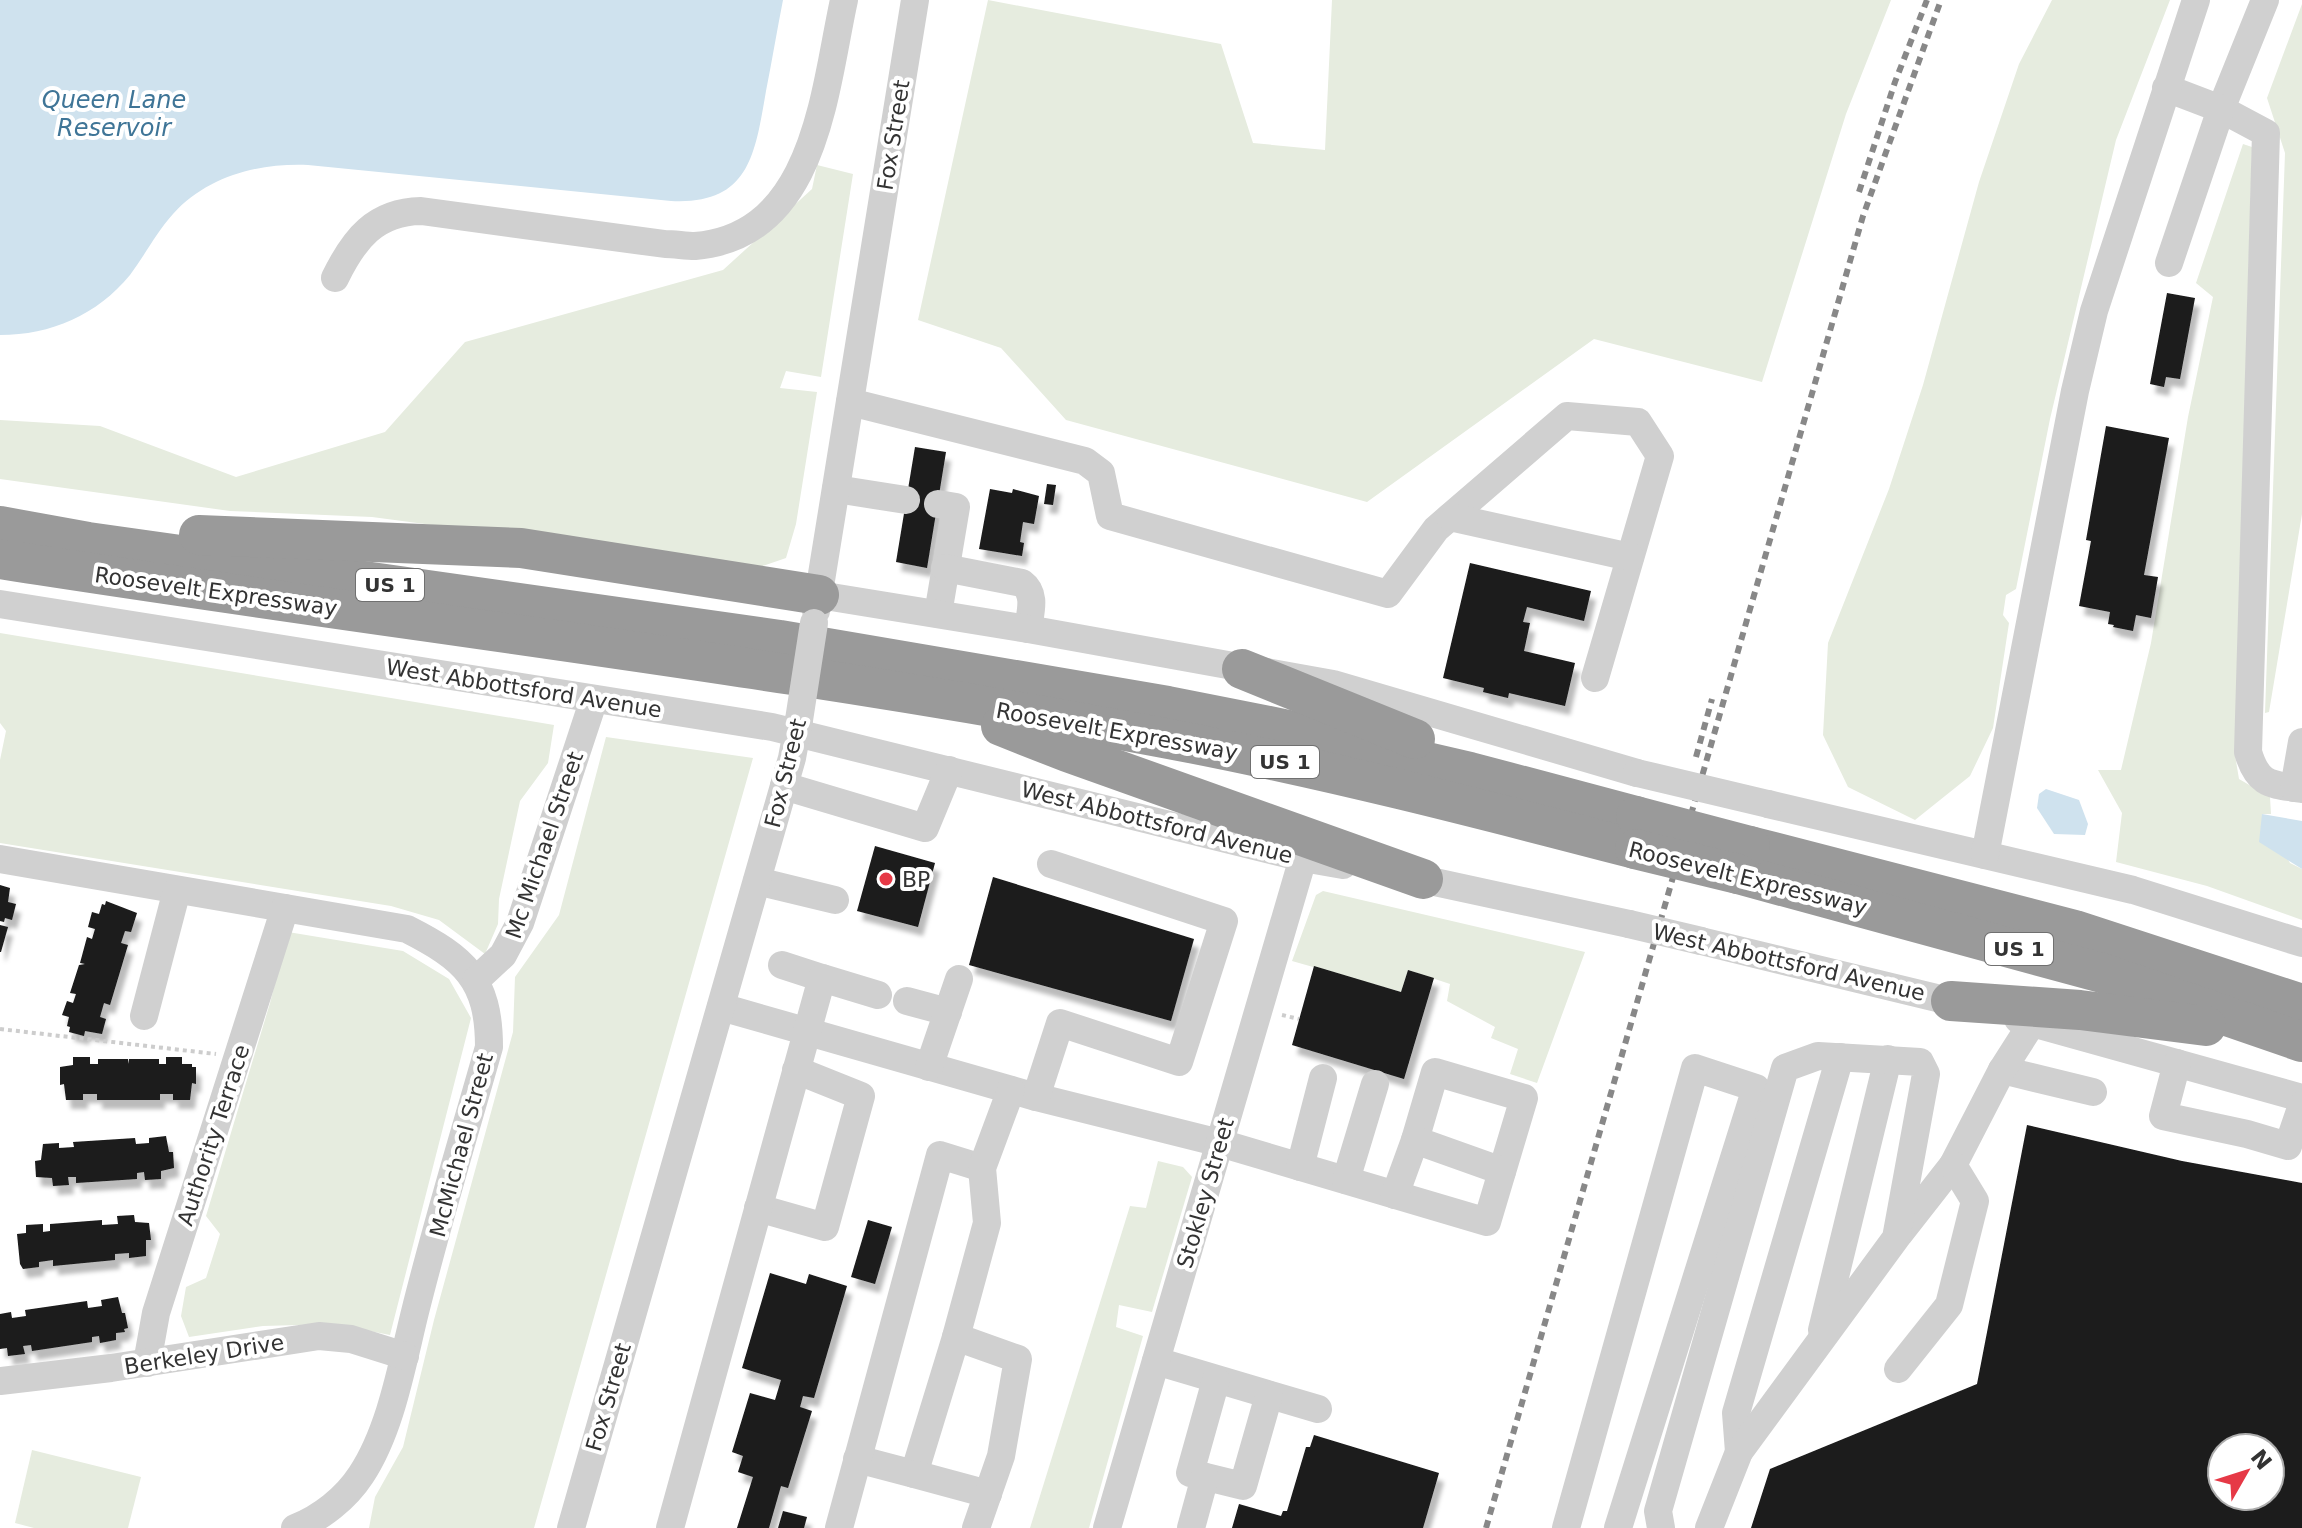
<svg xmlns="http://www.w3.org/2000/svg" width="2302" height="1528" font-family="'DejaVu Sans',sans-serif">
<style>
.green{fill:#e6ecdf}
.water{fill:#cfe2ee}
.building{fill:#1a1a1a;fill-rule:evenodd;filter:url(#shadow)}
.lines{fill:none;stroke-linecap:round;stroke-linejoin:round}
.path{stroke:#cdcdcd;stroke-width:4;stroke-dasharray:4 4;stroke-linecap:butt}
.minor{stroke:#d0d0d0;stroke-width:28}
.highway{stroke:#9a9a9a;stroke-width:40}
.rail{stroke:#888;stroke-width:6;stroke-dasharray:8 6;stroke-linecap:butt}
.minor-bridge{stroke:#d0d0d0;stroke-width:28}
.highway-bridge{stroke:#9a9a9a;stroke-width:40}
.poi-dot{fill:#e63946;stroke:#fff;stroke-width:3}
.labels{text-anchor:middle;stroke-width:8;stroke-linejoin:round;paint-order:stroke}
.shield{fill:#fff;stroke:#707070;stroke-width:2}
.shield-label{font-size:20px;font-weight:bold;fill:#333}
.street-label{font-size:22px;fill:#333;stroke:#fff}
.poi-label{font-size:22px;fill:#333;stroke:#fff;text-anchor:start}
.water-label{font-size:24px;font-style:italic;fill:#3f7597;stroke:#fff}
</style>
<defs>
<filter id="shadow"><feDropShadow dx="5" dy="9" stdDeviation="2" flood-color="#0004"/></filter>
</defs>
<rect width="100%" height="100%" fill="#fff"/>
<g class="green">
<path d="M988,0L1221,44L1253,143L1325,150L1332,0H1891L1846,114L1762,382L1594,339L1367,502L1066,420L1001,348L918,320Z"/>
<path d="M2052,0H2170L2116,140L2050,419L2016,589L2006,595L2003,615L2009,623L1993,728L1970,776L1915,820L1848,787L1823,735L1828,643L1889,489L1923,385L1979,182L2019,64Z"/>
<path d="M2302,4V514L2269,712L2265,713L2285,153L2267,98Z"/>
<path d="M2243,144L2252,147L2235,755L2239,779L2270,797L2271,814H2262L2290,863L2302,869V920L2207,886L2116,862L2122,813L2098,770H2121L2151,643L2188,417L2213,297L2196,283Z"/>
<path d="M817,165L853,174L821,377L786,371L780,388L817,392L796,524L786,558L757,568L372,517L230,511L0,479V420L100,426L236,477L385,432L465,342L723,270L812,189Z"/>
<path d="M0,633L554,725L548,763L520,801L499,899L498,924L485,954L439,920L391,906L0,843V760L6,731L0,723Z"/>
<path d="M606,737L753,758L534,1528H369L375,1497L403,1447L434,1320L513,1032L515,977L559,915Z"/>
<path d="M1323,891L1585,952L1537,1083L1510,1074L1518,1049L1491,1038L1495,1027L1447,1001L1450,984L1408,970L1401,992L1292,961L1316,895Z"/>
<path d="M288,932L403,951L449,979L471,1018L390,1335L334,1324L263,1326L189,1337L181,1316L186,1287L206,1278L220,1234L206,1216L270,1003Z"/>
<path d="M1158,1161L1183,1167L1192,1177L1152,1312L1119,1305L1116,1327L1143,1336L1089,1528H1030L1130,1206L1146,1208Z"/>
<path d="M32,1450L141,1477L128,1528H34L15,1523Z"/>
</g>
<g class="water">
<path d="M0,0H783C777,30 772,61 766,91C755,154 750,205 671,201L308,165C258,163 208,176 173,214C156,233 145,255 130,275C97,315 51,335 0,335Z"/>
<path d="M2046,789L2079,800L2088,824L2085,835L2054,834L2037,808L2039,794Z"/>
<path d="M2262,814L2302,821V869L2259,842Z"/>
</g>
<g class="building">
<path d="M2167,293L2195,298L2180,379L2166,377L2164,387L2150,384Z"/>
<path d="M2106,426L2169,438L2144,575L2158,577L2151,618L2136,615L2133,631L2113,627L2114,625L2108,624L2110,612L2079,606L2091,541L2086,540Z"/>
<path d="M915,447L946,452L927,568L896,562Z"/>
<path d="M1047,484L1056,485L1053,505L1044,504Z"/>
<path d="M990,489L1012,493L1013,489L1039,496L1034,524L1023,522L1020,542L1024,543L1022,556L979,549Z"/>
<path d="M1470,563L1591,591L1584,621L1527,607L1523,622L1530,623L1524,651L1575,663L1565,706L1509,693L1508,698L1483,692L1484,688L1443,678Z"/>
<path d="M875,846L935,863L918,927L857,911Z"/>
<path d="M993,877L1194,939L1171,1021L969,965Z"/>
<path d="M0,885L10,888L8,902L16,904L12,920L5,918L4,922L0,921Z"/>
<path d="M106,901L137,913L131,932L125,931L121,943L128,945L110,1005L104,1003L100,1017L106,1019L102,1034L85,1031L84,1036L69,1032L70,1027L67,1026L69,1017L62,1015L67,1001L73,1003L76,994L70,993L79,965L85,964L80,963L87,937L92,939L95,929L88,927L92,912L99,914L102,904L105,905Z"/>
<path d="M0,925L8,927L1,952H0Z"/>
<path d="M1314,966L1401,992L1408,970L1434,978L1404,1079L1292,1045Z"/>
<path d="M73,1057H90V1064H98V1059H128V1064L129,1059H159V1064H166V1057H182V1064H192V1067H196V1084L192,1083L190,1100H173V1094H160V1100H97V1094H83V1100H66L64,1084L60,1085V1067L73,1065Z"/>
<path d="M2027,1125L2182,1161L2302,1183V1528H1751L1770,1469L1977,1384ZM2222,1448H2270V1496H2222Z"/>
<path d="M166,1136L169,1152H173L174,1168L161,1171V1179L145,1180L144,1172L137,1173V1179L76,1183V1177H68L69,1185L53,1186L52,1178L36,1177L35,1161L41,1160L43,1144L59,1143V1148L74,1147L73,1142L135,1138L136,1144L149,1143V1138Z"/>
<path d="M134,1215L135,1222L149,1223L151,1240H146V1256L129,1258V1253L115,1254V1260L53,1266V1260L39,1262V1267L23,1269L20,1264L17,1234L26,1233V1225L43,1224V1232L50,1231V1224L102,1220V1225L118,1224L117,1216Z"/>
<path d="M868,1220L892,1227L875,1284L851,1277Z"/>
<path d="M770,1273L806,1284L809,1274L847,1286L814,1398L803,1396L800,1407L812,1411L788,1488L781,1486L769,1528H737L753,1477L738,1472L743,1456L732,1452L750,1393L775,1400L781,1380L742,1368Z"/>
<path d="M118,1297L122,1313H125L128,1328L124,1329L125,1332L116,1333V1340L100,1343L99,1336L92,1337V1342L32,1351L31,1345L23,1346L25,1354L8,1356L7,1348L0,1349V1314L11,1312L12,1318L26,1316L25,1310L87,1301L88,1308L102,1306L101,1300Z"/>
<path d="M1314,1435L1439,1473L1423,1528H1232L1239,1504L1281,1516L1283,1511H1287L1306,1447H1310Z"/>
<path d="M783,1511L807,1517L804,1528H778Z"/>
</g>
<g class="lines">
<g class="path">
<path d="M1282,1015L1299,1019"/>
<path d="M0,1029L216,1054"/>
</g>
<g class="minor">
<path d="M2265,0L2221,109L2266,133L2248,752C2258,786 2271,784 2302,789"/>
<path d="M2166,88L2221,109L2169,263"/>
<path d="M335,278C354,239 375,212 421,211L665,244C675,244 685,246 695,246C816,236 824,91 844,0"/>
<path d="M850,402L1085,461L1101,473L1110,516L1388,594L1436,529L1567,416L1638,422L1660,456L1595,678"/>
<path d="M836,489L906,500"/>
<path d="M938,504L956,507L938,614"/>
<path d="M1450,517L1630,557"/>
<path d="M945,568L1022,583C1037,594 1030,613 1028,629"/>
<path d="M819,595L1028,629L1333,684L1637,773"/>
<path d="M0,604L772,727L1303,858L1343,865"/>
<path d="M816,611L915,0"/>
<path d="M784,786L925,828L949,770"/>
<path d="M2294,788L2302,742"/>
<path d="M1768,804L2133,890L2302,943"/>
<path d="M1985,855L2075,391L2094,311L2196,0"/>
<path d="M0,859L407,929C464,958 489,979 489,1047C464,1135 437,1223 415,1312C402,1364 391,1430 361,1475C346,1498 321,1518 295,1528"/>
<path d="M1407,876L1629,924"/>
<path d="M757,881L835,900"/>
<path d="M1701,941L1970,1006"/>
<path d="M782,965L822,978"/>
<path d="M476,980L503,955L520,923L594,699"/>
<path d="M907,1001L948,1012"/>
<path d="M721,1007L1036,1097L1220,1143L1487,1222L1524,1098L1435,1072L1415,1140"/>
<path d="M144,1016L177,890"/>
<path d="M2018,1019L2302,1098"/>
<path d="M2177,1063L2163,1116L2247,1134L2288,1146L2302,1105"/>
<path d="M929,1067L959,979"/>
<path d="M2002,1070L2093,1092"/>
<path d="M1036,1097L1060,1023L1179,1062L1224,921L1051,864"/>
<path d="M1300,1167L1323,1078"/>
<path d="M1346,1180L1375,1084"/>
<path d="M1395,1195L1415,1140L1502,1171"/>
<path d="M758,1208L825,1227L861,1096L796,1070"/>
<path d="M1899,1234L1953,1165L2002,1070L2032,1023"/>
<path d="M1822,1330L1888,1059"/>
<path d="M1156,1361L1318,1409"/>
<path d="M147,1363L156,1313L285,908"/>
<path d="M1898,1369L1949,1305L1975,1201L1953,1165"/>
<path d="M1216,1380L1190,1473L1243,1486L1269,1395"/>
<path d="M0,1381L111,1368L319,1336L351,1339L405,1356"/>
<path d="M1739,1452L1736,1413L1840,1057"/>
<path d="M857,1459L914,1474L956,1337"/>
<path d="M914,1474L988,1494"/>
<path d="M571,1528L792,758L799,720"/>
<path d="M670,1528L822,978L878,995"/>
<path d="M839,1528L940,1155L982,1168"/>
<path d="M976,1528L1001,1456L1018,1359L956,1337L987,1223L982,1168L1011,1090"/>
<path d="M1107,1528L1303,858"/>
<path d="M1191,1528L1205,1477"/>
<path d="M1566,1528L1695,1068L1756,1088L1618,1528"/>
<path d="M1661,1528L1658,1511L1785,1068L1818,1056L1920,1062L1926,1074L1896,1238L1739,1452L1709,1528"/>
</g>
<g class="highway">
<path d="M0,526L88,542L780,640L1168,706L1284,729L1470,772L1636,816"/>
<path d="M199,535L521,548L819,595"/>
<path d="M0,559C388,620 778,665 1164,738C1323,768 1478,808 1635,849"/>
<path d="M1242,669L1415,739"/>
<path d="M1001,726L1067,752L1423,879"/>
<path d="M1750,846L2075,930L2302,1004"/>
<path d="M1738,874L2102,973L2302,1042"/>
<path d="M1951,1001L2080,1010L2206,1026"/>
</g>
<g class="rail">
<path d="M1859,192L1895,82L1927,0"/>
<path d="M1696,757L1712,699"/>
<path d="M1486,1528L1863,216L1941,0"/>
</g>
<g class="minor-bridge">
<path d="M799,720L814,623"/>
<path d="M1637,773L1768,804"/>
<path d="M1629,924L1701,941"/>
</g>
<g class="highway-bridge">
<path d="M1636,816L1750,846"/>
<path d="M1635,849L1738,874"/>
</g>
</g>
<circle class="poi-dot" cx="886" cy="879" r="8"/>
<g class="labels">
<g class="shield">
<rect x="356" y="569" width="68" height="32" rx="6"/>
<rect x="1251" y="746" width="68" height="32" rx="6"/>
<rect x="1985" y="933" width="68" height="32" rx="6"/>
</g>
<g class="shield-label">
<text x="390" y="592">US 1</text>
<text x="1285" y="769">US 1</text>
<text x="2019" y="956">US 1</text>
</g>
<g class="street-label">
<text transform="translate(893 135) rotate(-81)" y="8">Fox Street</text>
<text transform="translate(216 591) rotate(8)" y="8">Roosevelt Expressway</text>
<text transform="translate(524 688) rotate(9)" y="8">West Abbottsford Avenue</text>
<text transform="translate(1117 731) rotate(10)" y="8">Roosevelt Expressway</text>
<text transform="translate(785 773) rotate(-76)" y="8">Fox Street</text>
<text transform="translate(1157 822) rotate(14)" y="8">West Abbottsford Avenue</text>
<text transform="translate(544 845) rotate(-71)" y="8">Mc Michael Street</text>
<text transform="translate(1748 878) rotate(14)" y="8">Roosevelt Expressway</text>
<text transform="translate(1789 962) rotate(13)" y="8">West Abbottsford Avenue</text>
<text transform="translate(213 1135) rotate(-72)" y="8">Authority Terrace</text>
<text transform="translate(461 1145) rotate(-75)" y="8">McMichael Street</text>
<text transform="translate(1205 1193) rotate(-74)" y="8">Stokley Street</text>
<text transform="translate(204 1354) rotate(-9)" y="8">Berkeley Drive</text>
<text transform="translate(608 1397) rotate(-74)" y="8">Fox Street</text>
</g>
<g class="poi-label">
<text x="902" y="887">BP</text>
</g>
<g class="water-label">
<text x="114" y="108">Queen Lane<tspan x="114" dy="28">Reservoir</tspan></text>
</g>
</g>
<g transform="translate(2246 1472) rotate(51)"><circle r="38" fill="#ffffff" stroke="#adadad" stroke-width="2"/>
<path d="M0-6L14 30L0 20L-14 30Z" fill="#e63946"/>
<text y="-12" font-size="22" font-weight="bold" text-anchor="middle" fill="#333333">N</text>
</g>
</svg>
